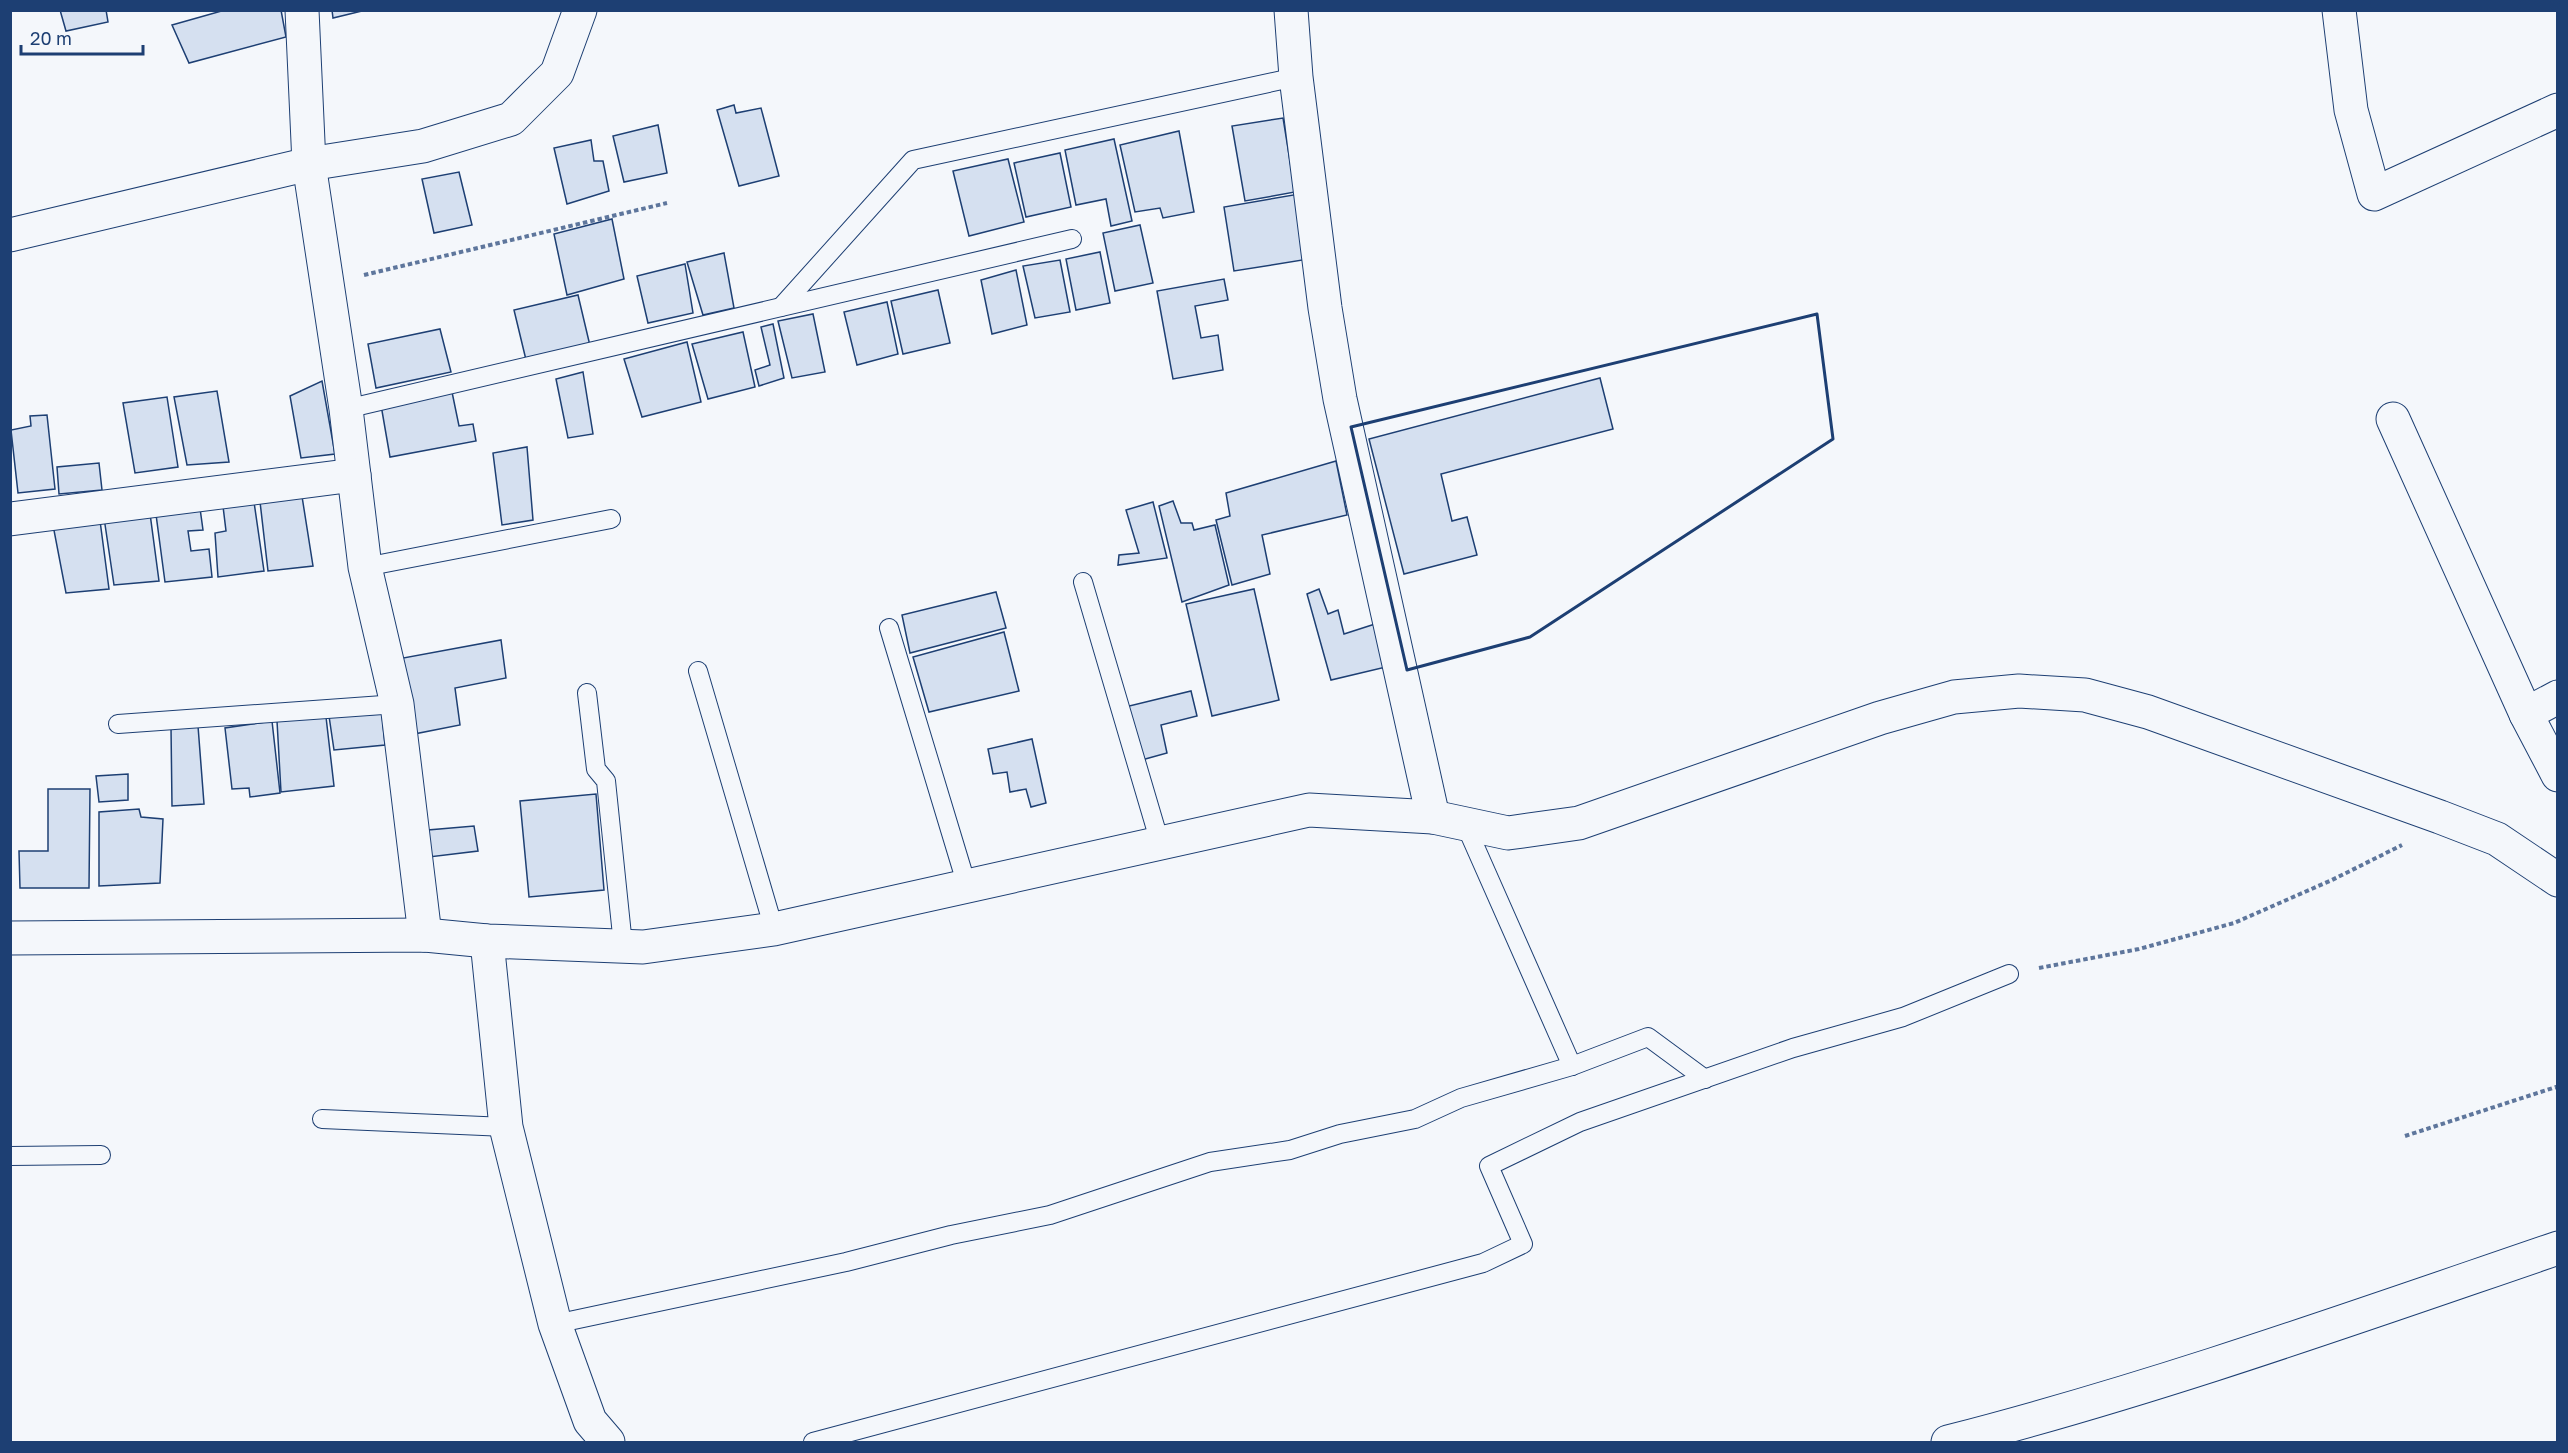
<svg xmlns="http://www.w3.org/2000/svg" width="2568" height="1453" font-family="'Golos Text',sans-serif">
<style>
.building{fill:#d5e0f0;stroke:#1d3f73;stroke-width:1.5}
.lines{fill:none;stroke-linecap:round;stroke-linejoin:round}
.service-casing{stroke:#1d3f73;stroke-width:20}
.minor-casing{stroke:#1d3f73;stroke-width:35}
.tertiary-casing{stroke:#1d3f73;stroke-width:35}
.path{stroke:#5e769c;stroke-width:4;stroke-dasharray:4.5 3;stroke-linecap:butt}
.service{stroke:#f4f7fb;stroke-width:18}
.minor{stroke:#f4f7fb;stroke-width:33}
.tertiary{stroke:#f4f7fb;stroke-width:33}
.wall{stroke:#1d3f73;stroke-width:3}
</style>
<rect width="100%" height="100%" fill="#f4f7fb"/>
<g class="building">
<path d="M60,10H106L108,22L66,31Z"/>
<path d="M225,10H281L286,37L189,63L172,25Z"/>
<path d="M332,10H366L333,18Z"/>
<path d="M734,105L736,113L761,108L779,176L739,186L717,110Z"/>
<path d="M1283,118L1295,192L1245,201L1232,126Z"/>
<path d="M658,125L667,173L624,182L613,136Z"/>
<path d="M1179,131L1194,212L1163,218L1160,208L1135,212L1120,145Z"/>
<path d="M1114,139L1132,221L1111,226L1106,199L1076,205L1065,150Z"/>
<path d="M591,140L594,161H603L609,191L567,204L554,148Z"/>
<path d="M1060,153L1071,207L1026,217L1014,163Z"/>
<path d="M1008,159L1024,222L969,236L953,171Z"/>
<path d="M459,172L472,225L434,233L422,179Z"/>
<path d="M1299,194L1309,259L1234,271L1224,207Z"/>
<path d="M612,219L624,279L567,295L554,234Z"/>
<path d="M1140,225L1153,283L1115,291L1103,233Z"/>
<path d="M1100,252L1110,303L1076,310L1066,259Z"/>
<path d="M724,253L734,308L703,315L687,262Z"/>
<path d="M1060,260L1070,312L1035,318L1023,266Z"/>
<path d="M685,264L693,313L648,323L637,276Z"/>
<path d="M1016,270L1027,325L992,334L981,280Z"/>
<path d="M1224,279L1228,300L1195,306L1201,338L1218,335L1223,370L1173,379L1157,291Z"/>
<path d="M938,290L950,343L903,354L891,301Z"/>
<path d="M578,295L591,350L527,364L514,310Z"/>
<path d="M887,302L898,354L857,365L844,312Z"/>
<path d="M813,314L825,372L792,378L778,321Z"/>
<path d="M773,324L784,378L759,386L755,370L770,365L761,327Z"/>
<path d="M440,329L451,372L376,388L368,344Z"/>
<path d="M743,332L755,387L708,399L692,344Z"/>
<path d="M687,342L701,402L642,417L624,359Z"/>
<path d="M583,372L593,434L568,438L556,379Z"/>
<path d="M1600,378L1613,429L1441,474L1452,521L1467,517L1477,555L1404,574L1369,439Z"/>
<path d="M322,381L335,454L301,458L290,396Z"/>
<path d="M217,391L229,462L187,465L174,397Z"/>
<path d="M452,392L459,426L473,424L476,441L390,457L381,405Z"/>
<path d="M167,397L178,467L135,473L123,403Z"/>
<path d="M47,415L55,489L18,493L11,430L31,426L30,416Z"/>
<path d="M527,447L533,520L502,525L493,453Z"/>
<path d="M1336,461L1347,515L1262,535L1270,574L1232,585L1216,520L1230,516L1226,493Z"/>
<path d="M99,463L102,490L59,494L57,467Z"/>
<path d="M301,490L313,566L268,571L259,493Z"/>
<path d="M253,495L264,571L218,577L215,533L226,531L222,498Z"/>
<path d="M199,501L203,530L188,531L191,551L209,549L212,577L165,582L155,507Z"/>
<path d="M1173,501L1181,523H1192L1194,530L1215,525L1229,585L1182,602L1159,506Z"/>
<path d="M1153,502L1167,558L1118,565L1119,555L1139,553L1126,510Z"/>
<path d="M149,506L159,581L114,585L103,511Z"/>
<path d="M99,513L109,589L66,593L52,520Z"/>
<path d="M1254,589L1279,700L1212,716L1186,604Z"/>
<path d="M1319,589L1328,614L1338,610L1344,634L1375,624L1386,667L1331,680L1307,594Z"/>
<path d="M996,592L1006,628L910,653L902,615Z"/>
<path d="M1004,632L1019,691L929,712L913,657Z"/>
<path d="M501,640L506,678L455,688L460,725L414,734L403,658Z"/>
<path d="M1191,691L1197,716L1161,725L1167,753L1138,761L1125,707Z"/>
<path d="M382,714L385,745L334,750L329,716Z"/>
<path d="M326,717L334,786L281,792L277,721Z"/>
<path d="M272,721L280,793L250,797L249,788L232,789L225,728Z"/>
<path d="M198,726L204,804L172,806L171,727Z"/>
<path d="M1032,739L1046,803L1031,807L1026,789L1010,792L1007,772L993,774L988,749Z"/>
<path d="M128,774V800L99,802L96,776Z"/>
<path d="M48,789H90L89,888H20L19,851H48Z"/>
<path d="M596,794L604,890L529,897L520,801Z"/>
<path d="M139,809L141,817L163,819L160,883L99,886V812Z"/>
<path d="M474,826L478,851L429,857L428,830Z"/>
</g>
<g class="lines">
<g class="service-casing">
<g id="service">
<path d="M781,307L913,160L1296,77"/>
<path d="M346,409L1072,239"/>
<path d="M365,567L611,519"/>
<path d="M1083,582L1160,843"/>
<path d="M889,628L967,886"/>
<path d="M698,671L774,929"/>
<path d="M587,693L596,769L606,781L623,945"/>
<path d="M118,724L397,704"/>
<path d="M1465,824L1572,1066"/>
<path d="M322,1119L506,1127"/>
<path d="M10,1156L101,1155"/>
<path d="M555,1324L846,1262L951,1235L1050,1215L1210,1162L1290,1150L1340,1134L1415,1119L1461,1098L1572,1066L1648,1037L1705,1079"/>
<path d="M813,1442L1483,1263L1523,1244L1489,1166L1580,1122L1793,1048L1903,1017L2009,974"/>
</g>
</g>
<g class="minor-casing">
<g id="minor">
<path d="M302,10L309,164L346,409L365,567L397,704L425,935"/>
<path d="M1291,10L1296,77L1325,308L1340,399L1433,817"/>
<path d="M2339,10L2351,110L2374,194L2558,110"/>
<path d="M2393,419L2526,714L2558,775"/>
<path d="M10,519L354,475"/>
<path d="M2526,714L2558,697"/>
<path d="M487,941L506,1127L555,1324L590,1421L608,1442"/>
<path d="M1948,1442C2155,1389 2356,1317 2558,1248"/>
</g>
</g>
<g class="tertiary-casing">
<g id="tertiary">
<path d="M10,235L309,164L423,146L511,119L557,73L580,10"/>
<path d="M10,938L425,935L487,941L643,947L774,929L1309,810L1433,817L1508,833L1579,823L1880,718L1954,697L2019,691L2085,695L2148,712L2440,817L2497,839L2558,880"/>
</g>
</g>
<g class="path">
<path d="M364,275L667,203"/>
<path d="M2039,968L2139,949L2234,923L2332,880L2402,845"/>
<path d="M2405,1136L2556,1087L2558,1089"/>
</g>
<use href="#service" class="service"/>
<use href="#minor" class="minor"/>
<use href="#tertiary" class="tertiary"/>
<path class="wall" d="M1817,314L1833,439L1530,637L1407,670L1351,427Z"/>
</g>
<rect width="2568" height="1453" fill="none" stroke="#1d3f73" stroke-width="24"/>
<path d="M21 45v9h122v-9" fill="none" stroke="#1d3f73" stroke-width="3"/>
<text x="30" y="45" font-size="18" fill="#1d3f73" stroke="#f4f7fb" stroke-width="4.5" paint-order="stroke">20 m</text>
</svg>
